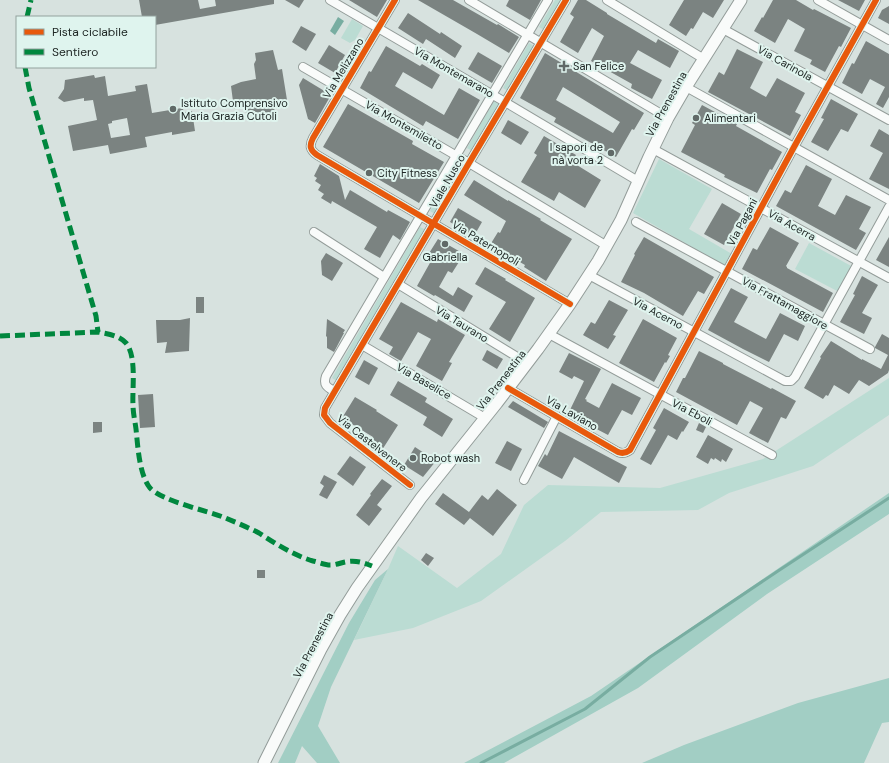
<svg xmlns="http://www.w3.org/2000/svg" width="889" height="763" font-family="'DM Sans',sans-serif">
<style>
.green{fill:#bbdcd3}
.forest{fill:#a2cec4}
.water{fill:#78ada1}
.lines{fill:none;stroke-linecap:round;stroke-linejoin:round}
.stream{stroke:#78ada1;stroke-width:3}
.building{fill:#7b8381;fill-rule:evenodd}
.street-casing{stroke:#939c99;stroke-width:10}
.secondary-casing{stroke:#939c99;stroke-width:13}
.street{stroke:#f9fbfa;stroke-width:8}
.secondary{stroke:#f9fbfa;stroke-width:11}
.quiet{stroke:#00873e;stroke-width:5;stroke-dasharray:10 5;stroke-linecap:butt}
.cycleway-casing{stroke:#dff4ee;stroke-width:8}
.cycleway{stroke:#e8590c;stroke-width:6}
.poi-dot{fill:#606967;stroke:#dff4ee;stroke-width:1.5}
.labels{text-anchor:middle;stroke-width:4;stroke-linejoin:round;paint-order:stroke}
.street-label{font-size:11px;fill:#202826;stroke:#dff4ee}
.poi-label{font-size:11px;fill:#202826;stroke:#dff4ee;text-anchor:start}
</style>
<rect width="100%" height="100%" fill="#d7e2df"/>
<g class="green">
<path d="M555,0H561L544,30L539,27Z"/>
<path d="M352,19L363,26L355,40L350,43L341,38Z"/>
<path d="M529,43L534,46L508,91L503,88Z"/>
<path d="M494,101L500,105L472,151L467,148Z"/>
<path d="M659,159L712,189L689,229L732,254L725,266L633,213Z"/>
<path d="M457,164L462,167L435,214L430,211Z"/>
<path d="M420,227L426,230L337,381L332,378Z"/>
<path d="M809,243L853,267L839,292L795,269Z"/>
<path d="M889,378V415L813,466L729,493L698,510L601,512L565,541L481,601L413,628L354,640L388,569L398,546L457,588L501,554L524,505L548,485L660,488L763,459Z"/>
</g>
<g class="forest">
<path d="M889,493V514L767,594L638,688L504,763H464L591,696Z"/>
<path d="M388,569L331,687L318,726L340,763H317L302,746L295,763H278L349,623L375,580Z"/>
<path d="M889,678V722L882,723L864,763H642L684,745L798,703Z"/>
</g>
<path class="water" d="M338,17L344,21L335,35L330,31Z"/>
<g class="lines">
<path class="stream" d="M481,763L585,709L650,657L778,571L889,498"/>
</g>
<g class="building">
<path d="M139,0H198L200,9L216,6L215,0H274V4L155,25V17H142Z"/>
<path d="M285,0H304L299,8Z"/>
<path d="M349,0H387L377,17Z"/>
<path d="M418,0H453L497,25L498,24L519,37L509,53L477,34Z"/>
<path d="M509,0H541L530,20L506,6Z"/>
<path d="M578,0H586L607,13V14L656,43L658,39L679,51L670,68L638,50L630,63L662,80L652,99L631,88L632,84L591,61L604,36L592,28L578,53L560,42L574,17L570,14Z"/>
<path d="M684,0H724L713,18L703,12L693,29L691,28L686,36L669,25Z"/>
<path d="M773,0H796L813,10L814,9L851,28L841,47L839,46L825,72L810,64L812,60L794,51L805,29L788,19L775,43L754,31L762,17L763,18Z"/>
<path d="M838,0H865L859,11Z"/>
<path d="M889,6V24L878,18L882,10Z"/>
<path d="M408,13L440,34L441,32L462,46L455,58L426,39L423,44L398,28Z"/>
<path d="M301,26L316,34L306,51L292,42Z"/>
<path d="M866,41L889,54V97L883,108L876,104L885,87L870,79L862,94L842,83L852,63L854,64Z"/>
<path d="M329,45L345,55L335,73L318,63Z"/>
<path d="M386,46L420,66L422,64L440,75L432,89L403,72L395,86L444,115L459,88L480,100L458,139L426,121L423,126L360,88L369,71L371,72Z"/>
<path d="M737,49L763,62L750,88L766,97L777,78L805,93L795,112L801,115L790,136L708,92L719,72L724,75Z"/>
<path d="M273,50L278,70L282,69L287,100L273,104L275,112L257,116L255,111L246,113L245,107L234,109L231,86L241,82L256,79L254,64L256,60L255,53Z"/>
<path d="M478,52L502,66L492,83L468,69Z"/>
<path d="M545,53L644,113L634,130L632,129L616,157L554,122L556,118L520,98ZM563,87L620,122L613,133L556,100Z"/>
<path d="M94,75L95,78L105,76L108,96L136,91L135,86L147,84L152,113L182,108L185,112L192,111L195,131L172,135V132L145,137L147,147L110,154L108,145L73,151L68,126L97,120L93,100L84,101V98L64,102L58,98L64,89L65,80ZM127,118L130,135L111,138L108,124L112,123V121Z"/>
<path d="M303,78L331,95L315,123L308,119L299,85Z"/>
<path d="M831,99L858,114L848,132L841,129L828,151L811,142L824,119L821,118Z"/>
<path d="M348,104L413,141L412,144L444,162L419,203L323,147Z"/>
<path d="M702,105L737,124L736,126L782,152L772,170L770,169L757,193L724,177L725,175L681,152L695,125L692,123Z"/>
<path d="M508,120L529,132L521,145L501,133Z"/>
<path d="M879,129L889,135V189L869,179L883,153L870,146Z"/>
<path d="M544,136L576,155L572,162L601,180L585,208L559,192L554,201L521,182L537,155L534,153Z"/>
<path d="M320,164L339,176L345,200L350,190L387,212L388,210L410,222L400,240L393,235L380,258L364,249L377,227L332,201L331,204L321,198L324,194L318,190L321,185L315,181L317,178L314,176Z"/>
<path d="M806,165L832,179L818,206L835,215L846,195L871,207L859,229L866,233L856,250L776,206L785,190L791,193Z"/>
<path d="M474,180L508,201V200L541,219L540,220L572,239L546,281L524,267L525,265L490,245L498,232L500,233L506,221L464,195Z"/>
<path d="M722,203L741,214L724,245L704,234Z"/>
<path d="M458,208L482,222L474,236L450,222Z"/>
<path d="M770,227L799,243L786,266L787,267V268L833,293L823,312L742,269L753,248L757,250Z"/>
<path d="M644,237L714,277L704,294L698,291L683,316L644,293L621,282L635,255L634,254Z"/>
<path d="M889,237V267L876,260Z"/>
<path d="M438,239L464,254L452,273L448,271L439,287L453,296L458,287L473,296L464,312L435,295L434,296L417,286L431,261L426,258Z"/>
<path d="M326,253L343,263L332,281L322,275L321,261Z"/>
<path d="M485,267L506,279L505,280L535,298L510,342L489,329L506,302L475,284Z"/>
<path d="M862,276L878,285L862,313L872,318L864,334L840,322L855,295L853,294Z"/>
<path d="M731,288L748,297L734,322L766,339L780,313L805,326L798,341L784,334L769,362L743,349L708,330Z"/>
<rect x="196" y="297" width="8" height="16"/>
<path d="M609,300L628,310L613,335L616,336L608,349L583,335L591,322L595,324Z"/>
<path d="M401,302L437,322L438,319L465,335L449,362L452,363L442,381L416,366L431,339L418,332L401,361L389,354L393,347L379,339Z"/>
<path d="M190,318L189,351L165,353L167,342L157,343L156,320H180Z"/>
<path d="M327,319L345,330L343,333H344L334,352L327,348V337L326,336Z"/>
<path d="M643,319L677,338L668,355L670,356L666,363L665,362L654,382L619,363Z"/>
<path d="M882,334L889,338V370L888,373L869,386L859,380L849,394L834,385L828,396L826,395L823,399L804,388L821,358L820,357L831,341L862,360V359L881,369L888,355L875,348V347Z"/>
<path d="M487,350L503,359L497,369L482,360Z"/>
<path d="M699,351L723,363V364L771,389L772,388L796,401L786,419L781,417L768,443L749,433L763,408L750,401L737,425L676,392L683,378H685Z"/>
<path d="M569,353L601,369L585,399L587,400L586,401L599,408L612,383L641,398L632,415L622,410L608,435L568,414L584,381L574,376L572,379L559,372Z"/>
<path d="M364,360L378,368L369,385L355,377Z"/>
<path d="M398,381L427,398L425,402L453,419L442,437L423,425L427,417L390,395Z"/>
<path d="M153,394L155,427L140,428L138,395Z"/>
<path d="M355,397L377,410L376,411L398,425L382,450L369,442L373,437L342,418Z"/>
<path d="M513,401L548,422L544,428L508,407Z"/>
<path d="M664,408L689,422L683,432L682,431L677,440L668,435L651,465L640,459L656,430L653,428Z"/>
<path d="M93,422H102V432L93,433Z"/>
<path d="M699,423L706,427L703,433L696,430Z"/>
<path d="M559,431L627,467L619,483L574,457L562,479L538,466L545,454L547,456Z"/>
<path d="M708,435L733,449L726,462L722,459L721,462L715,458L714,460L711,458L708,464L696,457Z"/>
<path d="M507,441L522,449L511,471L495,463Z"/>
<path d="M415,447L436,461L423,477L404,465Z"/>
<path d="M350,456L366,467L353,486L337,474Z"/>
<path d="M324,475L337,482L327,499L319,495L324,486L320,483Z"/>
<path d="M382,479L392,486L377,505L382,509L369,526L356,515L371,495L370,494Z"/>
<path d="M497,489L517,505L493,536L470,518L464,525L435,504L443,493L469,512L482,495L488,500Z"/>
<path d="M426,553L434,558L428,566L421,560Z"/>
<rect x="257" y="570" width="8" height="8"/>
</g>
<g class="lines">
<g class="street-casing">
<g id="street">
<path d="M330,0L505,102L638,181"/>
<path d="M395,0L313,138C309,146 310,150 317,155L570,304"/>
<path d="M469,0L668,118"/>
<path d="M607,0L704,59"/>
<path d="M818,0L889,40"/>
<path d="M723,29L889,120"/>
<path d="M303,67L469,163L607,246"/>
<path d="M686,87L889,200"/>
<path d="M653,149L889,278"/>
<path d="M636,222L870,349"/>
<path d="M314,232L384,277"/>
<path d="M589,275L785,381H791L795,377L889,207"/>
<path d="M398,284L527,363"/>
<path d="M549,334L772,455"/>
<path d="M362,345L485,418"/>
<path d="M508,388L618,452C623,454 626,453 630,450L794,147L876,0"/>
<path d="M334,391C327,387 323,385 326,376L548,0"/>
<path d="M524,480L557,416"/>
<path d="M410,485L330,423L324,415L325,408L469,163L566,0"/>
</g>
</g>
<g class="secondary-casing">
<path id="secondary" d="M264,763L321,649L340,615L357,588L421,498L497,403L538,349L570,304L598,261L621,220L649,157L668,118L686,87L741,0"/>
</g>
<use href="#street" class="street"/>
<use href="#secondary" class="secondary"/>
<g class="quiet">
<path d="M27,17L31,0"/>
<path d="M25,67L29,88L96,316L98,332"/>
<path d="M0,336L98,332C107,334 119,335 126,343C137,356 132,389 133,405C133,413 135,421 136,429C138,447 139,474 150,488C162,501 205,510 223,517C235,522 247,527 259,533C276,544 293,555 313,561C318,562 325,565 330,565C336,565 340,563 345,562C355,560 362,562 372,566"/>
</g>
<g class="cycleway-casing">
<g id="cycleway">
<path d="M395,0L313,138C309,146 310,150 317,155L570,304"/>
<path d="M508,388L618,452C623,454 626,453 630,450L794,147L876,0"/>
<path d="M410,485L330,423L324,415L325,408L469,163L566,0"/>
</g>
</g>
<use href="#cycleway" class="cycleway"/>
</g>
<g class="poi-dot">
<path d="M562 60h4v4h4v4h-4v4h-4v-4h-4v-4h4z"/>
<circle cx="173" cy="109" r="4"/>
<circle cx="696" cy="118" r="4"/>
<circle cx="611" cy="153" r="4"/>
<circle cx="369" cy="173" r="4"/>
<circle cx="445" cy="244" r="4"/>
<circle cx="413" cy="458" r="4"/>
</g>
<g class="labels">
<g class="street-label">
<text transform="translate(785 63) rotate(29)" y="4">Via Carinola</text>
<text transform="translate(343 68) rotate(-59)" y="4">Via Melizzano</text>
<text transform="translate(454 72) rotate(30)" y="4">Via Montemarano</text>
<text transform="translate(666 104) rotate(-61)" y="4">Via Prenestina</text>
<text transform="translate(404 125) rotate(30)" y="4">Via Montemiletto</text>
<text transform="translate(447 181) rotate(-60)" y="4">Viale Nusco</text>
<text transform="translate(742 222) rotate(-62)" y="4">Via Pagani</text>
<text transform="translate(792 225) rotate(29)" y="4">Via Acerra</text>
<text transform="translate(486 243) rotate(31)" y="4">Via Paternopoli</text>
<text transform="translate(785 303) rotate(29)" y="4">Via Frattamaggiore</text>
<text transform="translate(658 313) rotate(28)" y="4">Via Acerno</text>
<text transform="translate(462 324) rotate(31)" y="4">Via Taurano</text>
<text transform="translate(501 380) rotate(-52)" y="4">Via Prenestina</text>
<text transform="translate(424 381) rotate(30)" y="4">Via Baselice</text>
<text transform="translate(692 412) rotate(28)" y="4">Via Eboli</text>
<text transform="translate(572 413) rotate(30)" y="4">Via Laviano</text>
<text transform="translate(372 443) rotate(38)" y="4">Via Castelvenere</text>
<text transform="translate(313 645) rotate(-62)" y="4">Via Prenestina</text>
</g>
<g class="poi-label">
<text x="573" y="70">San Felice</text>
<text x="181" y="107">Istituto Comprensivo<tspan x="181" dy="13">Maria Grazia Cutoli</tspan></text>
<text x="704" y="122">Alimentari</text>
<text x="603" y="151" text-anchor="end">I sapori de<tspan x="603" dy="13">nà vorta 2</tspan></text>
<text x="377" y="177">City Fitness</text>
<text x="445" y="261" text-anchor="middle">Gabriella</text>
<text x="421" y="462">Robot wash</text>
</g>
</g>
<rect x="16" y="16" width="140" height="52" fill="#dff4ee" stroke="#93a29e"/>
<rect x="24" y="29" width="20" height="6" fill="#e8590c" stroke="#93a29e"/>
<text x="52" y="36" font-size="12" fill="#202826">Pista ciclabile</text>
<rect x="24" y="49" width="20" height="6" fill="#00873e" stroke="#93a29e"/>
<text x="52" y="56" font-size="12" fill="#202826">Sentiero</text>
</svg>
